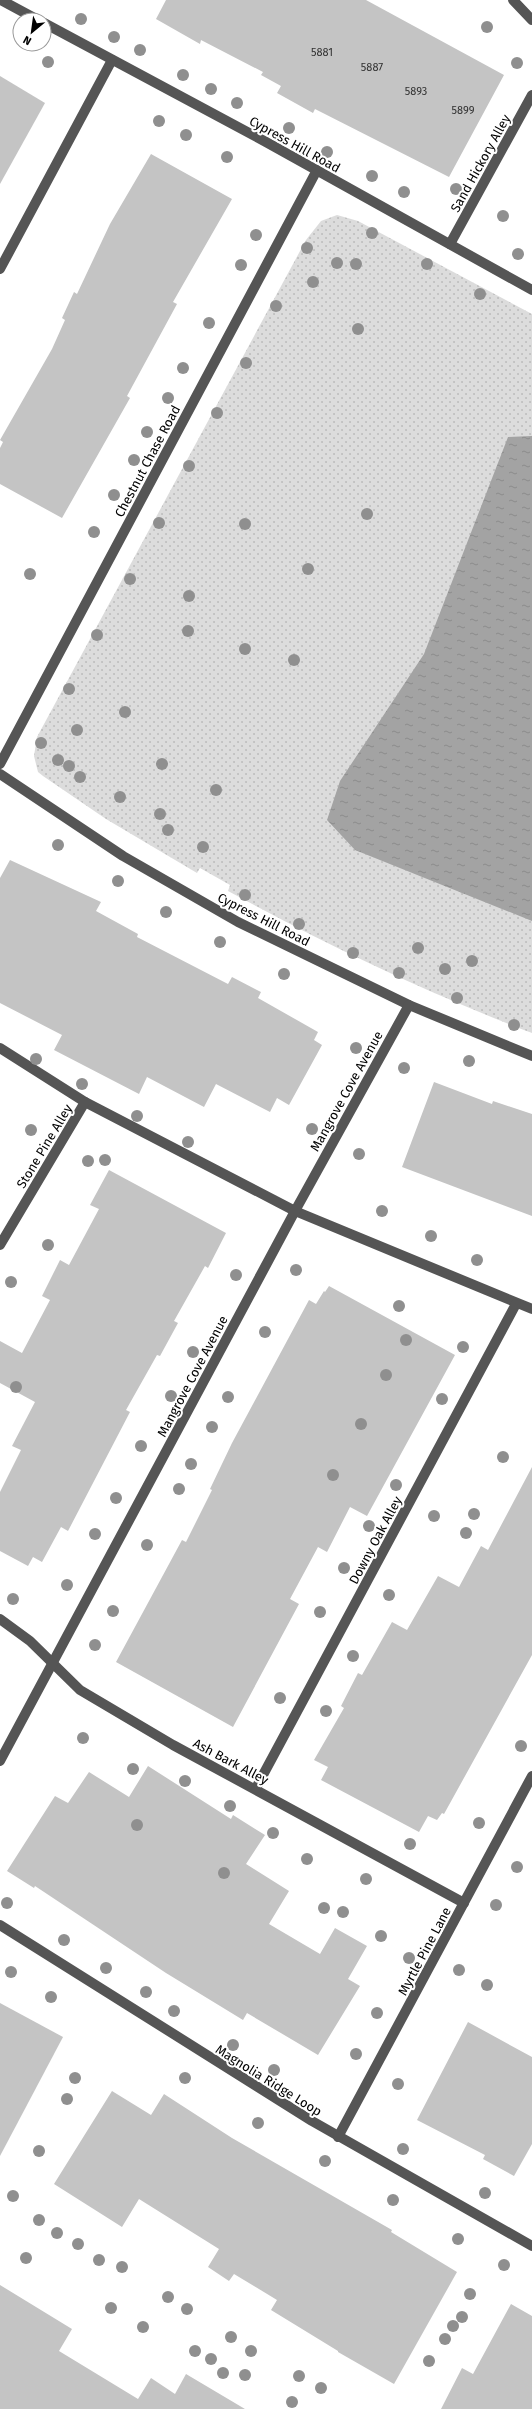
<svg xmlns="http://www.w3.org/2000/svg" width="532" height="2409" font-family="'Fira Sans',sans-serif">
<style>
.grass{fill:url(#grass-dots)}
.water{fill:url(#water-ripples)}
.building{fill:#c4c4c4}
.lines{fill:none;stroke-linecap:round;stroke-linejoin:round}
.minor{stroke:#555;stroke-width:10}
.tree{fill:#8f8f8f}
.labels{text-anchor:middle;stroke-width:4;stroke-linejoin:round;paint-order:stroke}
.number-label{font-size:11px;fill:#313131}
.street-label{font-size:13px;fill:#000;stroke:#fff}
</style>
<defs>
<pattern id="grass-dots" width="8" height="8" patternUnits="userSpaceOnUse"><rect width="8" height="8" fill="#dcdcdc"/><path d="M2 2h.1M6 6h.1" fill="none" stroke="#bbb" stroke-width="1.8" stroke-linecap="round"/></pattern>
<pattern id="water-ripples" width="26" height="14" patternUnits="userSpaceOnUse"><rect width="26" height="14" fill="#a3a3a3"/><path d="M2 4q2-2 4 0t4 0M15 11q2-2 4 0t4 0" fill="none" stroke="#8b8b8b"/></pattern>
</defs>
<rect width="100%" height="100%" fill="#fff"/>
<path class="grass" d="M337,215L358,221L532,314V1033C427,993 327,945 228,891L230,885L200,868L197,873L106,819L43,776L38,772L34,756L37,737L306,240L321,221Z"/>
<path class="water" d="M532,436V921L355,850L327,820L340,781L424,654L508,437Z"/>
<g class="building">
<path d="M166,0H366L504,75L449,177L315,109L313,113L277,93L281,86L261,75L263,72L201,40L200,44L156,19Z"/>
<path d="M0,76L45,103L0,184Z"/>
<path d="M151,154L232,199L173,302L177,304L127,396L130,398L62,518L0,484V448L3,442L0,440L52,349L65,320L62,318L74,292L77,294L110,224Z"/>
<path d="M10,860L101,902L96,911L138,934L137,937L228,984L232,977L261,992L258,998L318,1032L314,1040L322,1045L289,1105L277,1098L270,1112L216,1084L204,1107L147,1077L139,1094L54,1050L62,1035L0,1003V878Z"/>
<path d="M434,1082L492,1104L493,1101L532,1114V1216L402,1167Z"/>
<path d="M109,1170L226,1233L208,1268L205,1266L174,1321L178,1323L160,1356L157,1355L126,1410L130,1412L68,1531L61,1527L42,1562L33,1557L28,1566L0,1551V1492L21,1450L12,1446L35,1402L0,1383V1341L22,1353L50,1300L42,1296L60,1260L69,1265L99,1209L90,1205Z"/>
<path d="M329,1286L455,1355L367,1516L350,1507L327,1552L318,1547L290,1599L299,1604L233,1727L116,1662L182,1540L186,1542L212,1490L210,1489L232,1443L309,1300L316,1304L324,1291L325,1292Z"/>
<path d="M532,1467V1655L444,1814L442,1813L437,1820L428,1816L419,1832L321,1780L328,1767L314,1760L344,1708L341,1706L358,1673L362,1675L392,1622L407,1630L438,1576L459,1587L481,1546L488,1550Z"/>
<path d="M148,1766L231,1819L233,1815L265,1835L246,1864L289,1891L269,1924L320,1954L335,1928L367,1946L348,1979L360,1986L318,2055L247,2013L243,2020L166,1973L35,1886L34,1888L7,1871L55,1796L68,1803L89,1772L129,1797Z"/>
<path d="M0,2003L63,2037L0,2156Z"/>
<path d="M468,2022L532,2057V2144L514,2176L483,2159L485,2155L417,2120Z"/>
<path d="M112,2091L151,2115L164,2094L232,2138L392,2230L391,2232L457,2272L394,2384L338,2352V2351L271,2310L277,2300L234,2274L229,2281L208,2267L219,2249L139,2199L122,2227L54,2184Z"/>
<path d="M0,2285L72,2329L59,2351L138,2399L151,2378L175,2394L186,2374L245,2409H0Z"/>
<path d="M511,2304L532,2316V2409H441L462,2368L473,2374Z"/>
</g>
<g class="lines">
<g class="minor">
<path d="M1,0L38,20"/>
<path d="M513,0L532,20"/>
<path d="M44,23L266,142L532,290"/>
<path d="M450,244L532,95"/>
<path d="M0,269L112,60"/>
<path d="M0,764L317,170"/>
<path d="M0,774L123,856L238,922L409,1005L532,1056"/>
<path d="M0,1048L85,1102L295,1211L532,1309"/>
<path d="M0,1245L85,1102"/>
<path d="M0,1619L30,1641L80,1690L173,1745L464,1903"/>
<path d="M0,1761L295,1211L409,1005"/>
<path d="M256,1788L516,1304"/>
<path d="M0,1925L312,2121L532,2246"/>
<path d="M338,2137L532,1776"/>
</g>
</g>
<g class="tree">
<circle cx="81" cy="19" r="6"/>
<circle cx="487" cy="27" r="6"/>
<circle cx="114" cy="37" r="6"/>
<circle cx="140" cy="50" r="6"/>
<circle cx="48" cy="62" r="6"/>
<circle cx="517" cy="63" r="6"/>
<circle cx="183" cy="75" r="6"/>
<circle cx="211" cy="89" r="6"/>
<circle cx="237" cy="103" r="6"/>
<circle cx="159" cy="121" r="6"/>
<circle cx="289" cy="128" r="6"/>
<circle cx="186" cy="135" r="6"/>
<circle cx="327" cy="152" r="6"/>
<circle cx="227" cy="157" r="6"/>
<circle cx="372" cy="176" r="6"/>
<circle cx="456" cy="189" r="6"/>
<circle cx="404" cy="192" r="6"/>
<circle cx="503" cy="216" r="6"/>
<circle cx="372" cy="233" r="6"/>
<circle cx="256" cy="235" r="6"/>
<circle cx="307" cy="248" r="6"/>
<circle cx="518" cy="254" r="6"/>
<circle cx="337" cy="263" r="6"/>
<circle cx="356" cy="264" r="6"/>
<circle cx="427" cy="264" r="6"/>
<circle cx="241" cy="265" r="6"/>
<circle cx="313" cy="282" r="6"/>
<circle cx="480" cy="294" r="6"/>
<circle cx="276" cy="306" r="6"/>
<circle cx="209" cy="323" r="6"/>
<circle cx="358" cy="329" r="6"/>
<circle cx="246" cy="363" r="6"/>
<circle cx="183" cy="368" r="6"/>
<circle cx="168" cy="398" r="6"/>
<circle cx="217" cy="413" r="6"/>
<circle cx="147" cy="432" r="6"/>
<circle cx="134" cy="460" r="6"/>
<circle cx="189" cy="466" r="6"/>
<circle cx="114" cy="495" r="6"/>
<circle cx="367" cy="514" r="6"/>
<circle cx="159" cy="523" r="6"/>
<circle cx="245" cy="524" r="6"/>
<circle cx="94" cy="532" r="6"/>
<circle cx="308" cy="569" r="6"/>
<circle cx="30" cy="574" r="6"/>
<circle cx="130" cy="579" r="6"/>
<circle cx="189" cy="596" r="6"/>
<circle cx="188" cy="631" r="6"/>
<circle cx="97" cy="635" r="6"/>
<circle cx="245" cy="649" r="6"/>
<circle cx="294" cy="660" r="6"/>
<circle cx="69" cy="689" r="6"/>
<circle cx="125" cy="712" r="6"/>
<circle cx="77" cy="730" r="6"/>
<circle cx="41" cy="743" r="6"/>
<circle cx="58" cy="760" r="6"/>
<circle cx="162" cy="764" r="6"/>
<circle cx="69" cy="766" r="6"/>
<circle cx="80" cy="777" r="6"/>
<circle cx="216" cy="790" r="6"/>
<circle cx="120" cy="797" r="6"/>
<circle cx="160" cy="814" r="6"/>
<circle cx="168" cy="830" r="6"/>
<circle cx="58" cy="845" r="6"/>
<circle cx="203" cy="847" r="6"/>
<circle cx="118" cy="881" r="6"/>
<circle cx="245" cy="895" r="6"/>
<circle cx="166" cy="912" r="6"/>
<circle cx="299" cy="924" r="6"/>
<circle cx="220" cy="942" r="6"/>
<circle cx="418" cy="948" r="6"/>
<circle cx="353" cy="953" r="6"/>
<circle cx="472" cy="961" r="6"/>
<circle cx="445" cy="969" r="6"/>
<circle cx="399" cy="973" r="6"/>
<circle cx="284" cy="974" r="6"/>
<circle cx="457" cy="998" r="6"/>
<circle cx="514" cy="1025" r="6"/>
<circle cx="356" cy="1048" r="6"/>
<circle cx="36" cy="1059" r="6"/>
<circle cx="469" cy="1061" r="6"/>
<circle cx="404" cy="1068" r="6"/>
<circle cx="82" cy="1084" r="6"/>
<circle cx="137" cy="1116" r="6"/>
<circle cx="312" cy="1129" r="6"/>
<circle cx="31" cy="1130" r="6"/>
<circle cx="188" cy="1142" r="6"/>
<circle cx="359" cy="1154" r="6"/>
<circle cx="105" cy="1160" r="6"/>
<circle cx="88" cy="1161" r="6"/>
<circle cx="382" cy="1211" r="6"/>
<circle cx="431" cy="1236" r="6"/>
<circle cx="48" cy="1245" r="6"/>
<circle cx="477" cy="1260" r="6"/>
<circle cx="296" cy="1270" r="6"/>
<circle cx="236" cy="1275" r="6"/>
<circle cx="11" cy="1282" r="6"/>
<circle cx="399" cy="1306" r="6"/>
<circle cx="265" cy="1332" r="6"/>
<circle cx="406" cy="1340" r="6"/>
<circle cx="463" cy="1347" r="6"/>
<circle cx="193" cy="1352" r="6"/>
<circle cx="386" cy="1375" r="6"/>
<circle cx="16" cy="1387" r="6"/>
<circle cx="171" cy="1396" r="6"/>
<circle cx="228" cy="1397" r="6"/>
<circle cx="442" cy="1399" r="6"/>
<circle cx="361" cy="1424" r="6"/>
<circle cx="212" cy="1427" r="6"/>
<circle cx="141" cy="1446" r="6"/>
<circle cx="503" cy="1457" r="6"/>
<circle cx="191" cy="1464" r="6"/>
<circle cx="333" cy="1475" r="6"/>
<circle cx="396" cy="1485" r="6"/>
<circle cx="179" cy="1489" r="6"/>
<circle cx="116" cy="1498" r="6"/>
<circle cx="474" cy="1514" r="6"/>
<circle cx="434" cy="1516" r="6"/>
<circle cx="369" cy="1526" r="6"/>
<circle cx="466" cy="1533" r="6"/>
<circle cx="95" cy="1534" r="6"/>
<circle cx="147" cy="1545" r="6"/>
<circle cx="344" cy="1568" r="6"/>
<circle cx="67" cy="1585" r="6"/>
<circle cx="389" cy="1595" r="6"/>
<circle cx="13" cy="1599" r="6"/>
<circle cx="113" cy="1611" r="6"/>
<circle cx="320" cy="1612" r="6"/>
<circle cx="95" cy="1645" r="6"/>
<circle cx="353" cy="1656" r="6"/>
<circle cx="280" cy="1698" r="6"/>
<circle cx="326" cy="1711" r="6"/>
<circle cx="83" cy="1738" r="6"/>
<circle cx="521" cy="1746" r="6"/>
<circle cx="133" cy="1769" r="6"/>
<circle cx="185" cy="1781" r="6"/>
<circle cx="230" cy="1806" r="6"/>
<circle cx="479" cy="1823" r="6"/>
<circle cx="137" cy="1825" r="6"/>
<circle cx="273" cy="1833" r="6"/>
<circle cx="410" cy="1844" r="6"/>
<circle cx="307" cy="1859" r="6"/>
<circle cx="517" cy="1867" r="6"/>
<circle cx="224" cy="1873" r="6"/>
<circle cx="366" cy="1879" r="6"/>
<circle cx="7" cy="1903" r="6"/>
<circle cx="496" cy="1905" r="6"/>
<circle cx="324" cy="1908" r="6"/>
<circle cx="343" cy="1912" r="6"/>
<circle cx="381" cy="1936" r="6"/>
<circle cx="64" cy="1940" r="6"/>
<circle cx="409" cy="1958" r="6"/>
<circle cx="106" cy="1968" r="6"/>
<circle cx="459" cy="1970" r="6"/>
<circle cx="11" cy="1972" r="6"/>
<circle cx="487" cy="1985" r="6"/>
<circle cx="146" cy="1992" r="6"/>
<circle cx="51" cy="1997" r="6"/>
<circle cx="174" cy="2011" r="6"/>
<circle cx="377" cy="2013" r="6"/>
<circle cx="233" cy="2045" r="6"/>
<circle cx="356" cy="2054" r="6"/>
<circle cx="274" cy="2070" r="6"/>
<circle cx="75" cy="2078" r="6"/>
<circle cx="185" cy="2078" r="6"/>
<circle cx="398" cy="2084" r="6"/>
<circle cx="67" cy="2099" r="6"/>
<circle cx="258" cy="2123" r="6"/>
<circle cx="403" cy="2149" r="6"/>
<circle cx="39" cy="2151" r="6"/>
<circle cx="325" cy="2161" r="6"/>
<circle cx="485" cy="2193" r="6"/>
<circle cx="13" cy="2196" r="6"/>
<circle cx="393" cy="2200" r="6"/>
<circle cx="39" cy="2220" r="6"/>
<circle cx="57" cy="2233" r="6"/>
<circle cx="458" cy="2239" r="6"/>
<circle cx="78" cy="2244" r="6"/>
<circle cx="26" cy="2258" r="6"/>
<circle cx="99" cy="2260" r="6"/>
<circle cx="504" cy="2265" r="6"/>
<circle cx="122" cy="2267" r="6"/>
<circle cx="470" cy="2294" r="6"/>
<circle cx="168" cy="2297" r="6"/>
<circle cx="111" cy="2308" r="6"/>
<circle cx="187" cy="2309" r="6"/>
<circle cx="462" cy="2317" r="6"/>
<circle cx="453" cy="2326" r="6"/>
<circle cx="143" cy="2327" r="6"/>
<circle cx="231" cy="2337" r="6"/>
<circle cx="445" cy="2339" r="6"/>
<circle cx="195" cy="2351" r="6"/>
<circle cx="251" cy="2351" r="6"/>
<circle cx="211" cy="2359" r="6"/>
<circle cx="429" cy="2361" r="6"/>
<circle cx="223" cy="2373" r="6"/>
<circle cx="245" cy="2375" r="6"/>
<circle cx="299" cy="2376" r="6"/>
<circle cx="321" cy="2388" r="6"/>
<circle cx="292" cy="2402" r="6"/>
</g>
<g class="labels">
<g class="number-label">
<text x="322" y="56">5881</text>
<text x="372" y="71">5887</text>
<text x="416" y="95">5893</text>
<text x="463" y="114">5899</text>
</g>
<g class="street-label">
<text transform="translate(295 144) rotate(29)" y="5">Cypress Hill Road</text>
<text transform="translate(480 163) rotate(-61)" y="5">Sand Hickory Alley</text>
<text transform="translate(147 461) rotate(-62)" y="5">Chestnut Chase Road</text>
<text transform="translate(264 919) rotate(27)" y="5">Cypress Hill Road</text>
<text transform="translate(346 1091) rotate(-61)" y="5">Mangrove Cove Avenue</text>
<text transform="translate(44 1146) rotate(-59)" y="5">Stone Pine Alley</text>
<text transform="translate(192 1376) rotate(-62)" y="5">Mangrove Cove Avenue</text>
<text transform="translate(375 1540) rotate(-62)" y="5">Downy Oak Alley</text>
<text transform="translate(231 1761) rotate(28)" y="5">Ash Bark Alley</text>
<text transform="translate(424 1951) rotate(-62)" y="5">Myrtle Pine Lane</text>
<text transform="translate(269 2080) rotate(32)" y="5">Magnolia Ridge Loop</text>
</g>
</g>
<g transform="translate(32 32) rotate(209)"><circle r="19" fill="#ffffff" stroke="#999999"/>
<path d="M0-3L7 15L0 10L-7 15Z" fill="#000000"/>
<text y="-6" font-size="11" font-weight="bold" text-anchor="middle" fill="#000000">N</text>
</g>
</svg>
